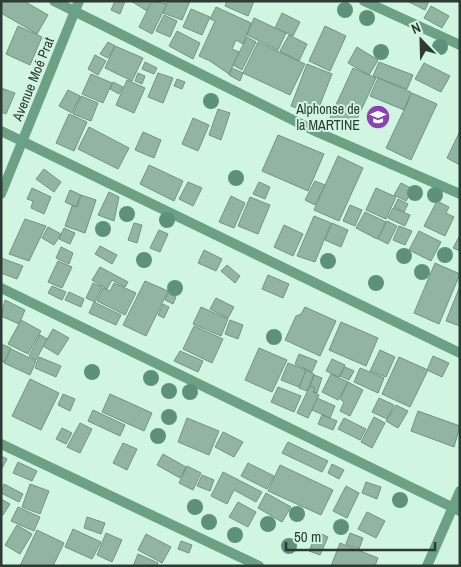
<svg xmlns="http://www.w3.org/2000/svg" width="461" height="567" font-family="'Archivo Narrow',sans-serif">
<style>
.building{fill:#91b5a2;stroke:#729583}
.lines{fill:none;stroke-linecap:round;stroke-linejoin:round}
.minor{stroke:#6ca186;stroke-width:10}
.tree{fill:#5e917c}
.labels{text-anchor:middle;stroke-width:4;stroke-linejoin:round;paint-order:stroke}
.street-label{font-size:14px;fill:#2d3b34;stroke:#d0f5e1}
.poi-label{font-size:14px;fill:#2d3b34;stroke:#d0f5e1;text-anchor:end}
</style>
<rect width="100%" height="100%" fill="#d0f5e1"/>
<g class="building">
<path d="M2,1H24L48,15L37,34L1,13Z"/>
<path d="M115,1H125L120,14L111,10Z"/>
<path d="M131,1H153L147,11Z"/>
<path d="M152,1L167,4L152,34L139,27Z"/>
<path d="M168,1H190L182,20L163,13Z"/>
<path d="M227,1H254L248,16L225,6Z"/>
<path d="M407,1H429L425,10Z"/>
<path d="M431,6L449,16L442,28L424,18Z"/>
<path d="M216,7L251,23L243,44L236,40L232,49L239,52L229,74L210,61L199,56L215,21L210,19Z"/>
<path d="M191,9L210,17L202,35L183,27Z"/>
<path d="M282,13L300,22L293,36L275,28Z"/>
<path d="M164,15L177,21L170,37L156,31Z"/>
<path d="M254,18L286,33L278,50L247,35Z"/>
<path d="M18,26L42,37L30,65L6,54Z"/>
<path d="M325,26L346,36L330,71L309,61Z"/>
<path d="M177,31L200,43L193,59L169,46Z"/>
<path d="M289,35L307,44L299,61L280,51Z"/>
<path d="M247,37L256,42L242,70L233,65Z"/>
<path d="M108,42L115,46L108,58L100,54Z"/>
<path d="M258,42L305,64L290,95L243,73Z"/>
<path d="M115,46L143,58L132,81L105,68Z"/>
<path d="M357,47L378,60L369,75L348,63Z"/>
<path d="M95,55L106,61L98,75L88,69Z"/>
<path d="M145,62L157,68L154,74L142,69Z"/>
<path d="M379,62L413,75L407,89L373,76Z"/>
<path d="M424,63L450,76L441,92L415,79Z"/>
<path d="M307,64L332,74L316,115L291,106Z"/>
<path d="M232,68L243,73L240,81L229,75Z"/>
<path d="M353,68L376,78L352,130L329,120Z"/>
<path d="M138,73L145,76L142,84L135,81Z"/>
<path d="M158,73L173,78L163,103L148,97Z"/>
<path d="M91,74L112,83L103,103L82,94Z"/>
<path d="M378,78L411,92L404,110L370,96Z"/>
<path d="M177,79L185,82L182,89L174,86Z"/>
<path d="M127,80L145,88L134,113L116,105Z"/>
<path d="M113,82L123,87L119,94L110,89Z"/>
<path d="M1,88L15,93L6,114L1,112Z"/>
<path d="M68,90L80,96L72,113L59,106Z"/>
<path d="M412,93L437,104L411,160L386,148Z"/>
<path d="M81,96L98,103L91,121L73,114Z"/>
<path d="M218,109L230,113L221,140L209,135Z"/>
<path d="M69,114L87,122L74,151L56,143Z"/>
<path d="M193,118L209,125L198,151L182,144Z"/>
<path d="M89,127L129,148L118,169L78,149Z"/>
<path d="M460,131V165L447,158Z"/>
<path d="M143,132L161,140L154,158L135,150Z"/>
<path d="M278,135L324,154L308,191L262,171Z"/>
<path d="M338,156L363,168L339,221L314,210Z"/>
<path d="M149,165L183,181L174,201L140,184Z"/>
<path d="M44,169L61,182L54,192L36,179Z"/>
<path d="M315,181L325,185L315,205L305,200Z"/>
<path d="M188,182L202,188L193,206L179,199Z"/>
<path d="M259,182L270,187L265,199L253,194Z"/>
<path d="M401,183L413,189L406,201L394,195Z"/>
<path d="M32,188L51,197L44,214L31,208L33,201L27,199Z"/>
<path d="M376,188L396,197L386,219L366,210Z"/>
<path d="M70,190L81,195L76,207L65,202Z"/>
<path d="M109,192L119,197L114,221L98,215Z"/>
<path d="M81,195L96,200L85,233L65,226L72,206L77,207Z"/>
<path d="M231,196L245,203L234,228L219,222Z"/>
<path d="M250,197L270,205L258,234L238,226Z"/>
<path d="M398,199L408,204L404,212L394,207Z"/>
<path d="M437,201L449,207L446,213L454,217L445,236L424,226Z"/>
<path d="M350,205L362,210L355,226L343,221Z"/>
<path d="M393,208L410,215L405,226L388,218Z"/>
<path d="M365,212L386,222L377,239L356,228Z"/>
<path d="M314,216L331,223L315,262L297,256Z"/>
<path d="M25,219L46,226L29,261L9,254Z"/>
<path d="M387,221L397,226L388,244L378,239Z"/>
<path d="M134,223L142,225L137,243L128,240Z"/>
<path d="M332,223L348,230L341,247L325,240Z"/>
<path d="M284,225L303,234L293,256L274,247Z"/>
<path d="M399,226L412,231L405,245L393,240Z"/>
<path d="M48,227L61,234L54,245L42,238Z"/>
<path d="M64,228L75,233L70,244L59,239Z"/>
<path d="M159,230L168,234L160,252L150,248Z"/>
<path d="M419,231L441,242L431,261L409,250Z"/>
<path d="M460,235V251L453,248Z"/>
<path d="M100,246L117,255L112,264L95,254Z"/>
<path d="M61,247L73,253L69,264L56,258Z"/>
<path d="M204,250L222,259L216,271L198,263Z"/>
<path d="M1,258L23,266L17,279L1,273Z"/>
<path d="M58,261L72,267L62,288L48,282Z"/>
<path d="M435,263L460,274L439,324L414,313Z"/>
<path d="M227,265L240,276L235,283L221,271Z"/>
<path d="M100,267L128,282L125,287L112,280L107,289L92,280Z"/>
<path d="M268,275L289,284L283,298L262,289Z"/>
<path d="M145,281L168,291L146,336L123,325Z"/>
<path d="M93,283L102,287L95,302L86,298Z"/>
<path d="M114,283L136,293L125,315L97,301L103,288L110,291Z"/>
<path d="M52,286L66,292L62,300L48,293Z"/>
<path d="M460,286V326L446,321Z"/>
<path d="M69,292L84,299L81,307L65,300Z"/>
<path d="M168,293L176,297L173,304L165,300Z"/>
<path d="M216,298L234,307L228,318L210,309Z"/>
<path d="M5,300L25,310L19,324L1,316Z"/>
<path d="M94,302L121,315L116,325L89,313Z"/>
<path d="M163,304L169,307L164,318L158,315Z"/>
<path d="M201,307L228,319L221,336L193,324Z"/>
<path d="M305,307L336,321L320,356L285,340L296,316L301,314Z"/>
<path d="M21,320L41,331L28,354L8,344Z"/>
<path d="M230,320L243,325L238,339L225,334Z"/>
<path d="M341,322L378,338L366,366L329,350Z"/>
<path d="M194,326L223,339L212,363L183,349Z"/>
<path d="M53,329L69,338L58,355L43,346Z"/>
<path d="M40,335L47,339L36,360L29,356Z"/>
<path d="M1,344L11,348L4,362L1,361Z"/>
<path d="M259,348L287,360L272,392L245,380Z"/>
<path d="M11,349L36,361L30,375L4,363Z"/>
<path d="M380,350L395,357L386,377L370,371Z"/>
<path d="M180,351L203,361L198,372L174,361Z"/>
<path d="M299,354L317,361L312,372L295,364Z"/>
<path d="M433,356L449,363L442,377L427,370Z"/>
<path d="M39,357L61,366L56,377L35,368Z"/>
<path d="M399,357L428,370L410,407L382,394Z"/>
<path d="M332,359L345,365L339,377L326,371Z"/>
<path d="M288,363L306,370L299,387L281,380Z"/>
<path d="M345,367L354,371L349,380L340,376Z"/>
<path d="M360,368L384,378L378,393L354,382Z"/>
<path d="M306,370L314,374L307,391L299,388Z"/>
<path d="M331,374L348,382L338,400L322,392Z"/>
<path d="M314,375L322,378L317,393L314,392L315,388L310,387Z"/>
<path d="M30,379L59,393L41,430L12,416Z"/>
<path d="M348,382L363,390L350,416L340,411L344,402L340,399Z"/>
<path d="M310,386L315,388L313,392L319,395L308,418L297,413Z"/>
<path d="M278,387L301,396L294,412L271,402Z"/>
<path d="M63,394L75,399L70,411L58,405Z"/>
<path d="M110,394L152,413L144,431L102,412Z"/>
<path d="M317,398L335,406L330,418L312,410Z"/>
<path d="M379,398L394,405L387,419L372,412Z"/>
<path d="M396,405L408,411L398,428L386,421Z"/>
<path d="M93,410L125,425L120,436L88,421Z"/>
<path d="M418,411L460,426L454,447L411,431Z"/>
<path d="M322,415L337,421L333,430L318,424Z"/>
<path d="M374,417L385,423L372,448L361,442Z"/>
<path d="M187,418L219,431L209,455L178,442Z"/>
<path d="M344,418L366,429L360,440L338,429Z"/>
<path d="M80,423L92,429L80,453L67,447Z"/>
<path d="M62,428L72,433L66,444L56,439Z"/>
<path d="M223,432L243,442L234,457L215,447Z"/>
<path d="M288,442L328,461L322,472L282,453Z"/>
<path d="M123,443L137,449L127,470L113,463Z"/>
<path d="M163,454L186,467L180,478L157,465Z"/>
<path d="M1,456L7,459L1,470Z"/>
<path d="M18,462L37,471L32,481L13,473Z"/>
<path d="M248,463L274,476L267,489L241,476Z"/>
<path d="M332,464L344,470L339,479L328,473Z"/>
<path d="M280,465L333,490L321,515L268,491Z"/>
<path d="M187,466L201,473L193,490L179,483Z"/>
<path d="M223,472L262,492L256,502L234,490L227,504L211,496Z"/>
<path d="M202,475L214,480L210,491L197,486Z"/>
<path d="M366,482L381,487L377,499L362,493Z"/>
<path d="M4,484L23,494L19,502L1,493Z"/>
<path d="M30,484L49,491L40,514L22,507Z"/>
<path d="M346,486L359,493L347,518L333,511Z"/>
<path d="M266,493L291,507L282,522L258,508Z"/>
<path d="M1,499L10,504L3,515L1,514Z"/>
<path d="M238,502L256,512L248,527L229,517Z"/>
<path d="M18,507L40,517L34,531L11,521Z"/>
<path d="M367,512L385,521L376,538L358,529Z"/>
<path d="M87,517L105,523L101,534L84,528Z"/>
<path d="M17,525L32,534L20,554L5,545Z"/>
<path d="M73,529L101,542L92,559L65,547Z"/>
<path d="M37,530L64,543L53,566H20Z"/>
<path d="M317,532L328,537L320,555L309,551Z"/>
<path d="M106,533L122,540L112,562L97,555Z"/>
<path d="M350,533L363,538L359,549L346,544Z"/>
<path d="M146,534L171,547L162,563L138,550Z"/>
<path d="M181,541L192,545L189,553L178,549Z"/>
<path d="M340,543L378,558L375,566H331Z"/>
<path d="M138,554L158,563L157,566H133Z"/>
</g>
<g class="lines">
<g class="minor">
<path d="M54,1L317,132L460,194"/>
<path d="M364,1L460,45"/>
<path d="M1,131L460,353"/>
<path d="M1,194L79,1"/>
<path d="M1,288L460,511"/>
<path d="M1,444L259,566"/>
<path d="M427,566L460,491"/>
</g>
</g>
<g class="tree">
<circle cx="345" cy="10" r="8"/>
<circle cx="367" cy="18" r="8"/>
<circle cx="440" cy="47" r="8"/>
<circle cx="381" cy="52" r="8"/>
<circle cx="211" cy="101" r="8"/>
<circle cx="236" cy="178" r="8"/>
<circle cx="415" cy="193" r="8"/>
<circle cx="435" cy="195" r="8"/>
<circle cx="127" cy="214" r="8"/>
<circle cx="167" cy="220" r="8"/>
<circle cx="103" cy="229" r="8"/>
<circle cx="445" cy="255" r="8"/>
<circle cx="404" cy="256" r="8"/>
<circle cx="144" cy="260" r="8"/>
<circle cx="328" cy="261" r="8"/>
<circle cx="422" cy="272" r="8"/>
<circle cx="376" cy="283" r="8"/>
<circle cx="175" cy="288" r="8"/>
<circle cx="274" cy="337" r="8"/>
<circle cx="92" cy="372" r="8"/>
<circle cx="151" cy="378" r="8"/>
<circle cx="169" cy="391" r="8"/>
<circle cx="190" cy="392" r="8"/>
<circle cx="169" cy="417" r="8"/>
<circle cx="158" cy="436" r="8"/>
<circle cx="400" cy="500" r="8"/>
<circle cx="195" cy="507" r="8"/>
<circle cx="297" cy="514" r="8"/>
<circle cx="209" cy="522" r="8"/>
<circle cx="268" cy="524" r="8"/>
<circle cx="341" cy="527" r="8"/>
<circle cx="235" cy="535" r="8"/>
<circle cx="289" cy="546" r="8"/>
</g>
<defs>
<g id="school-disc" transform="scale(1.25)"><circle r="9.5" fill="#8d42b4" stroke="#d0f5e1"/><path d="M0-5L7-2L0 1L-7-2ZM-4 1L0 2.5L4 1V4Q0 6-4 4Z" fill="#fff"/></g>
</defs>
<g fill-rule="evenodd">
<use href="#school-disc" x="378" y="117"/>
</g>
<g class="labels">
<g class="street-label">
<text transform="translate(33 79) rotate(-68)" y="5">Avenue Moé Prat</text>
</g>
<g class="poi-label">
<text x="360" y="114">Alphonse de<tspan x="360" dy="16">la MARTINE</tspan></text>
</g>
</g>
<rect width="461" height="567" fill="none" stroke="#2d3b34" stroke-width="5"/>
<g transform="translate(421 40) rotate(337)" stroke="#d0f5e1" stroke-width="4" paint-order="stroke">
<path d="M0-4L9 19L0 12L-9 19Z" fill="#2d3b34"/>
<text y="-8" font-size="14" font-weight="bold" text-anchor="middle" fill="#2d3b34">N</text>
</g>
<path d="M286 542v8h149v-8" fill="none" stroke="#2d3b34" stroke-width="2.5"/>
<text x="294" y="542" font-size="15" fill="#2d3b34" stroke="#d0f5e1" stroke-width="4" paint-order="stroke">50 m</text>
</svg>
